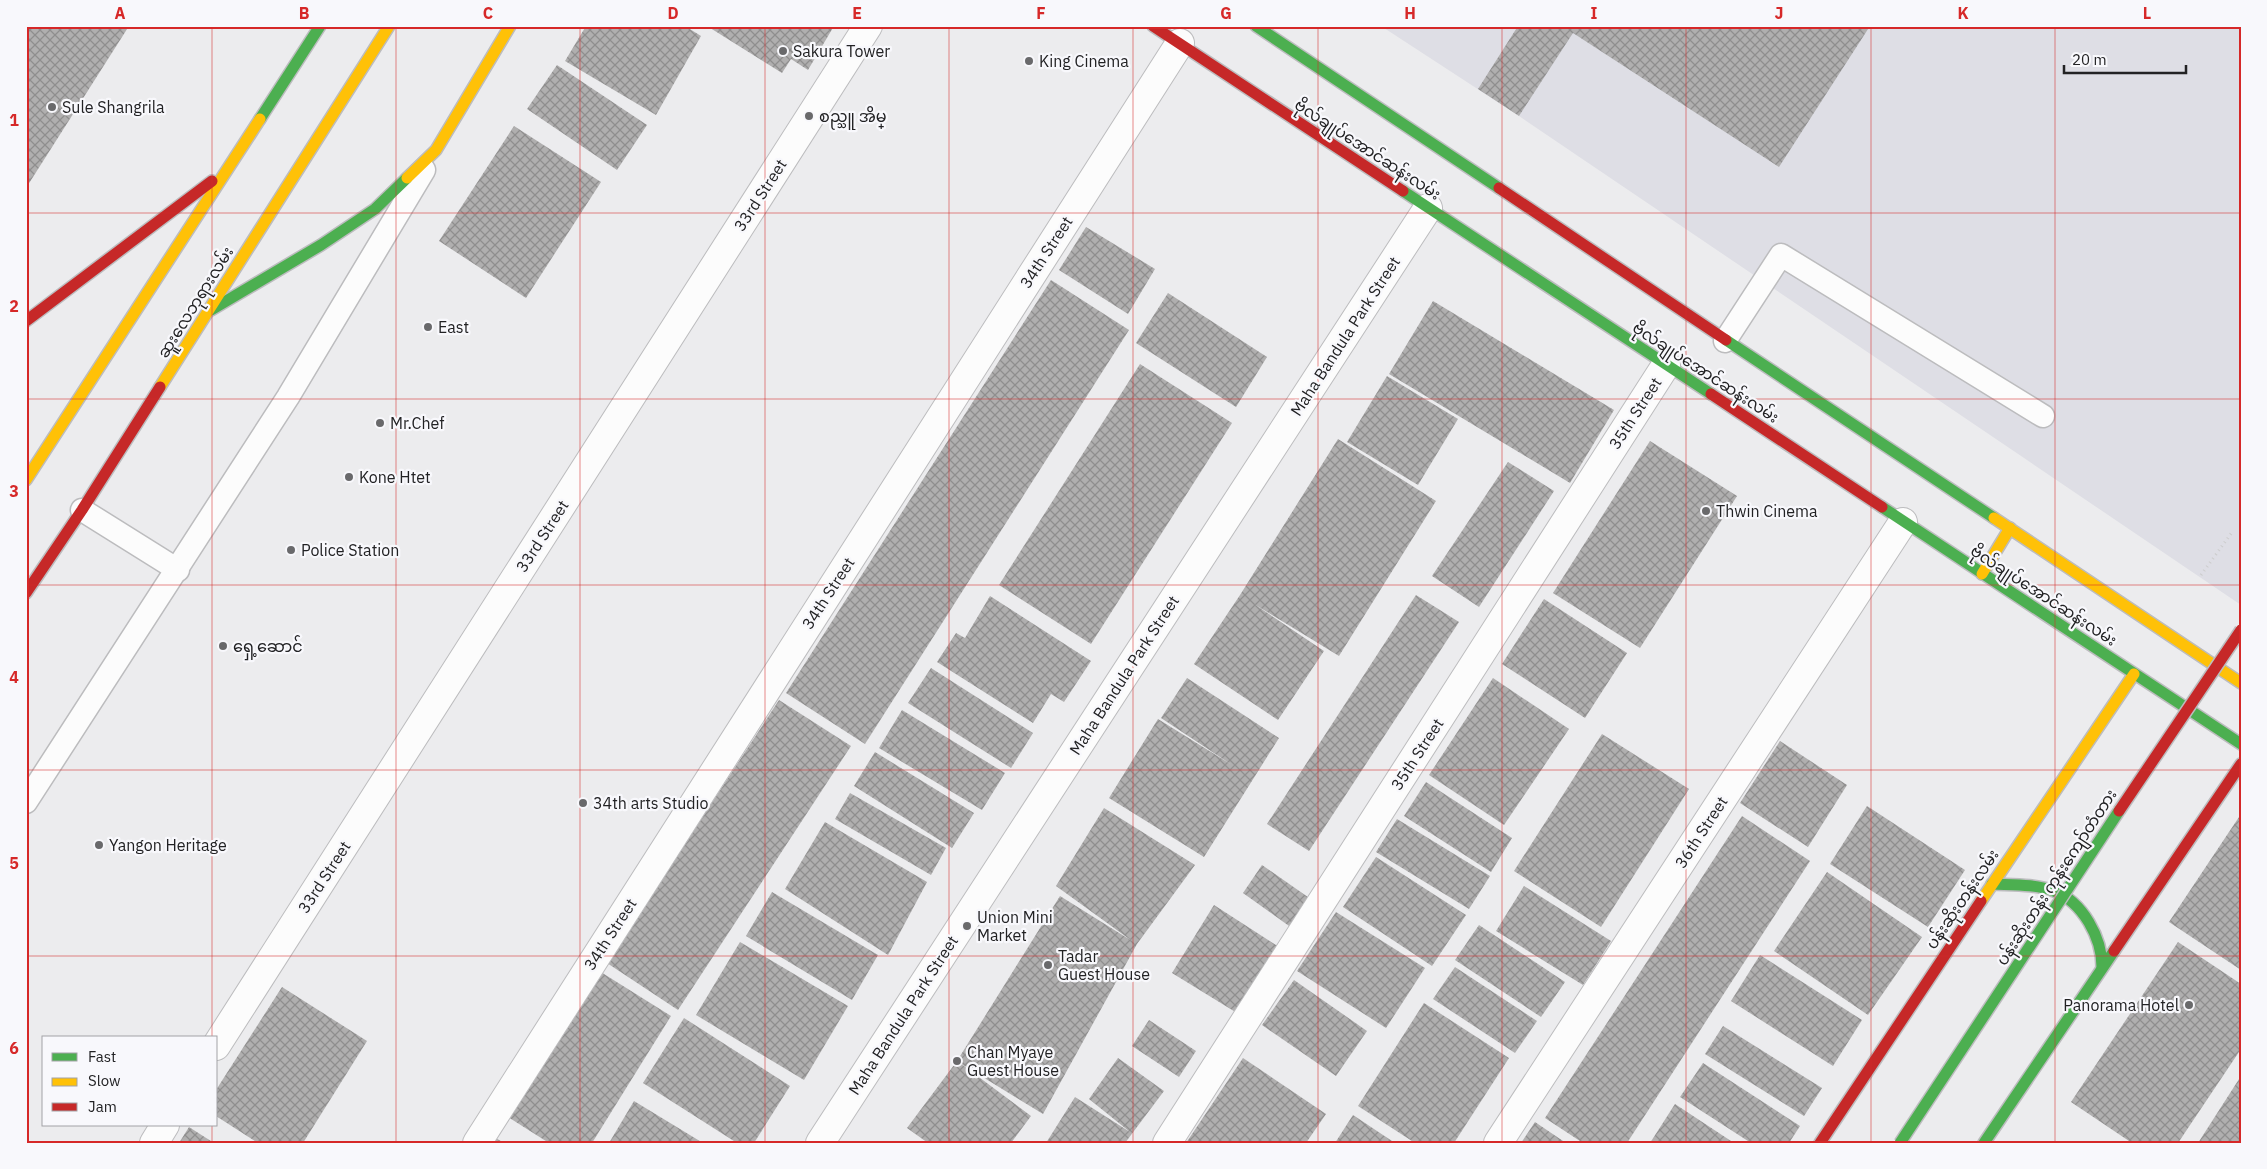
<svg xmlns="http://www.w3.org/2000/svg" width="2267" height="1169" font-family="'IBM Plex Sans','Noto Sans Myanmar',sans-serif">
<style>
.built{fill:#dedee5}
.building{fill:url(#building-cross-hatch)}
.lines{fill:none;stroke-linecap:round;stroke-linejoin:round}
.lane-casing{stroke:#bcbcbe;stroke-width:25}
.street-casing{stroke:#bcbcbe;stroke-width:30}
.fast-casing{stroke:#bcbcbe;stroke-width:14}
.slow-casing{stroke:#bcbcbe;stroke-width:14}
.jam-casing{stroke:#bcbcbe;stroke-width:14}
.path{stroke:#ccc;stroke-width:3;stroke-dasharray:1 4;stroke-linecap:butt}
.lane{stroke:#fcfcfc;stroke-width:22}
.street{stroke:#fcfcfc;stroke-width:28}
.fast{stroke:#4caf50;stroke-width:11}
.slow{stroke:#ffc107;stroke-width:11}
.jam{stroke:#c62828;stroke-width:11}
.fast-bridge-casing{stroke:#bcbcbe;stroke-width:14;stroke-linecap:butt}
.jam-bridge-casing{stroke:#bcbcbe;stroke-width:14;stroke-linecap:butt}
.fast-bridge{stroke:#4caf50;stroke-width:11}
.jam-bridge{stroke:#c62828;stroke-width:11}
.grid{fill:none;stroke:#d62828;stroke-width:1;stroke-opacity:0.55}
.poi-dot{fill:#69696b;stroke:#f8f8fc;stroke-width:2}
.labels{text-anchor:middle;stroke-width:4.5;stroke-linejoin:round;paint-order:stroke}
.poi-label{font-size:16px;fill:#222224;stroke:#f8f8fc;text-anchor:start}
.street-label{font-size:16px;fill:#222224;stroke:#f8f8fc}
.neatline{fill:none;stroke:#d62828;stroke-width:2}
.grid-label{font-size:16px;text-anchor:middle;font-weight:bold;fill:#d62828}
</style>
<defs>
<pattern id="building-cross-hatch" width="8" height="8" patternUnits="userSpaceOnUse" patternTransform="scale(1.25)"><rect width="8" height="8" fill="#b0afaf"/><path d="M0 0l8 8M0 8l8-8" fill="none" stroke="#8f8e8e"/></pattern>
</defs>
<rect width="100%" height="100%" fill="#ececee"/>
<path class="built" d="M1381,26H2241V605L1519,116Z"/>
<g class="building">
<path d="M26,26H129L26,188Z"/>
<path d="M586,26H685L701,36L656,115L565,61Z"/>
<path d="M707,26H834L808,70L791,59L782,73Z"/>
<path d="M1518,26H1870L1779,167L1573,33L1519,116L1478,89Z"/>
<path d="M557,65L647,125L617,170L527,109Z"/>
<path d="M514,126L601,182L526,298L439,241Z"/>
<path d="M1086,227L1155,269L1128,314L1059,270Z"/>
<path d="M1051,280L1129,330L865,744L786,693Z"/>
<path d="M1168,293L1267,357L1236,407L1136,343Z"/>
<path d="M1433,301L1614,410L1570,483L1389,374Z"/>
<path d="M1140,364L1232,423L1091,644L999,585Z"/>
<path d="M1387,376L1458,419L1418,485L1347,442Z"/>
<path d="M1338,439L1436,501L1339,656L1254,604L1324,651L1278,720L1194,664L1240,595Z"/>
<path d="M1650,441L1737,496L1640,648L1553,593Z"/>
<path d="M1508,462L1554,491L1479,607L1432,576Z"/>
<path d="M1416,595L1459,622L1309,851L1267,824Z"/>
<path d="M990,596L1091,661L1064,702L1051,694L1033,723L937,662L956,633L965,638Z"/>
<path d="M1544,599L1627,653L1585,718L1502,664Z"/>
<path d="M931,668L1033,733L1011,768L908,703Z"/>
<path d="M1187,678L1279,738L1204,857L1109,798L1158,719L1232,765L1161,718Z"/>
<path d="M1493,678L1569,729L1504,825L1429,775Z"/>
<path d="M779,700L851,746L678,1010L607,963Z"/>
<path d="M902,710L1005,773L982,810L879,748Z"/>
<path d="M1602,734L1689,789L1601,927L1514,871Z"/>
<path d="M1780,741L1847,785L1808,847L1740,803Z"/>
<path d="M875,752L974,813L952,848L854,786Z"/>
<path d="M1426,782L1512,838L1491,872L1404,816Z"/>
<path d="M850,793L946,848L931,875L835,819Z"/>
<path d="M1867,806L1965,870L1928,927L1830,864Z"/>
<path d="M1104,808L1195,865L1137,944L1043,1114L960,1063L1031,1116L1011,1143H928L907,1128L957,1061L1060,896L1132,941L1056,886Z"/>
<path d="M2241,814V970L2169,922Z"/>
<path d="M1742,816L1810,861L1627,1143H1583L1545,1118Z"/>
<path d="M1397,819L1490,876L1469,909L1376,852Z"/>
<path d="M825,822L927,882L888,955L785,889Z"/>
<path d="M1376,857L1466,915L1432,966L1343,907Z"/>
<path d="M1262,865L1315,902L1296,931L1243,893Z"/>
<path d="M1827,872L1922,937L1868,1015L1774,951Z"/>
<path d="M1524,886L1611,941L1583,985L1496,931Z"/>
<path d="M772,892L878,955L852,1000L746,936Z"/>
<path d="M1214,905L1279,947L1237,1013L1172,973Z"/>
<path d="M1336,912L1425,968L1386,1028L1297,971Z"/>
<path d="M1479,925L1565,982L1541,1017L1455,960Z"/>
<path d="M740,942L848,1006L804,1080L696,1015Z"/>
<path d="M2178,942L2241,984V1049L2178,1143H2132L2071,1102Z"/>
<path d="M1760,955L1862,1020L1833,1066L1731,1001Z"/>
<path d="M1455,967L1537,1021L1515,1053L1433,999Z"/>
<path d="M596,969L671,1016L592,1143H549L505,1115Z"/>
<path d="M1294,980L1367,1031L1336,1076L1262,1025Z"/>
<path d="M282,987L367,1041L303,1143H258L216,1116V1090Z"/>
<path d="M1424,1003L1509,1058L1454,1143H1415L1358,1106Z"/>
<path d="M684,1018L790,1086L754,1143H737L643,1083Z"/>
<path d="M1149,1020L1196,1051L1179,1077L1132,1046Z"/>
<path d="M1723,1026L1822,1088L1804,1116L1705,1054Z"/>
<path d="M1118,1058L1164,1091L1125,1143H1046L1075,1097L1130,1132L1089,1099Z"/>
<path d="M1243,1058L1326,1114L1306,1143H1186Z"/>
<path d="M1703,1063L1800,1126L1789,1143H1751L1680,1097Z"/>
<path d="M2241,1076V1143H2198Z"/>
<path d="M634,1101L703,1143H609Z"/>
<path d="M1675,1104L1734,1143H1650Z"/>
<path d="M1353,1115L1395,1143H1335Z"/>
<path d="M1535,1122L1566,1143H1521Z"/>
<path d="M189,1127L214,1143H179Z"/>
<path d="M489,1134L504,1143H484Z"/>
</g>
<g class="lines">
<g class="lane-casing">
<g id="lane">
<path d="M1725,341L1781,255L2043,416"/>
<path d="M82,510L178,570"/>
<path d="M26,802L288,397L424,170"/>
</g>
</g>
<g class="street-casing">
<g id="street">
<path d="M216,1046L868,26"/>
<path d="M154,1143L165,1125"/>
<path d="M477,1143L1180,43"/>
<path d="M820,1143L1428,208"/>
<path d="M1167,1143L1666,365"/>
<path d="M1498,1143L1903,522"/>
</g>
</g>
<g class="fast-casing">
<g id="fast">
<path d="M1256,26L1499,188"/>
<path d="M260,119L320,26"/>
<path d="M1403,191L1711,394"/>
<path d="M211,310L321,245L375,209L407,178"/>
<path d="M1726,340L1994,518"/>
<path d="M1882,507L2241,744"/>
<path d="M1992,884C2012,885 2035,884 2054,891C2083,902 2102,938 2102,967"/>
<path d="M1984,1143L2114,951"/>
</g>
</g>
<g class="slow-casing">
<g id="slow">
<path d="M407,178L436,150L510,26"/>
<path d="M160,387L389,26"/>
<path d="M26,480L260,119"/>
<path d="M1994,518L2241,683"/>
<path d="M1982,574L2010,528"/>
<path d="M1981,901L2134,674"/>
</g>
</g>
<g class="jam-casing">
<g id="jam">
<path d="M1153,26L1403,191"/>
<path d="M1499,188L1726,340"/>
<path d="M26,321L212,181"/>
<path d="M1711,394L1882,507"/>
<path d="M26,593L82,510L160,387"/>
<path d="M2114,951L2241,764"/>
<path d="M1820,1143L1981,901"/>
</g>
</g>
<path class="path" d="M2201,575L2233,531"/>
<use href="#lane" class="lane"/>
<use href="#street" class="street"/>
<use href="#fast" class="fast"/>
<use href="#slow" class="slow"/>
<use href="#jam" class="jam"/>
<g class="fast-bridge-casing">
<path id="fast-bridge" d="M1900,1143L2119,811"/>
</g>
<g class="jam-bridge-casing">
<path id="jam-bridge" d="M2119,811L2241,630"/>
</g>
<use href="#fast-bridge" class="fast-bridge"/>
<use href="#jam-bridge" class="jam-bridge"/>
</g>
<path class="grid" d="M212,26V1038M396,26V1143M580,26V1143M765,26V1143M949,26V1143M1133,26V1143M1318,26V1143M1502,26V1143M1686,26V1143M1871,26V1143M2055,26V1143M26,213H2241M26,399H2241M26,585H2241M26,770H2241M26,956H2241M212,1125V1143"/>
<g class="poi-dot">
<circle cx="783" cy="51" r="5"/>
<circle cx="1029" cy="61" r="5"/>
<circle cx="52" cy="107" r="5"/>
<circle cx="809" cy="116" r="5"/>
<circle cx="428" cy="327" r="5"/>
<circle cx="380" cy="423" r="5"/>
<circle cx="349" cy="477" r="5"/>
<circle cx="1706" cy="511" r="5"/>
<circle cx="291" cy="550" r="5"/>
<circle cx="223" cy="646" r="5"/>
<circle cx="583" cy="803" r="5"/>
<circle cx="99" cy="845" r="5"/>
<circle cx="967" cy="926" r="5"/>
<circle cx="1048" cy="965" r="5"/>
<circle cx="2189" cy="1005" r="5"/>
<circle cx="957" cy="1061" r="5"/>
</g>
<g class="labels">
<g class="poi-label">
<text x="793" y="57">Sakura Tower</text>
<text x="1039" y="67">King Cinema</text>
<text x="62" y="113">Sule Shangrila</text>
<text x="819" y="122">စည္သူ အိမ္</text>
<text x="438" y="333">East</text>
<text x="390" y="429">Mr.Chef</text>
<text x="359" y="483">Kone Htet</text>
<text x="1716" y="517">Thwin Cinema</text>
<text x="301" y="556">Police Station</text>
<text x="233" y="652">ရှေ့ဆောင်</text>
<text x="593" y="809">34th arts Studio</text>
<text x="109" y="851">Yangon Heritage</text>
<text x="977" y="923">Union Mini<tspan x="977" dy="18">Market</tspan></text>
<text x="1058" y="962">Tadar<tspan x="1058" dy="18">Guest House</tspan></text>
<text x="2179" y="1011" text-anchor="end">Panorama Hotel</text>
<text x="967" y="1058">Chan Myaye<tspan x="967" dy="18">Guest House</tspan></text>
</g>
<g class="street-label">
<text transform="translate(1368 149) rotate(33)" y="6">ဗိုလ်ချုပ်အောင်ဆန်းလမ်း</text>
<text transform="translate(760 195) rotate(-57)" y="6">33rd Street</text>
<text transform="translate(1046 252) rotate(-57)" y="6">34th Street</text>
<text transform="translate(195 302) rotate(-58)" y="6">ဆူးလေဘုရားလမ်း</text>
<text transform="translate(1345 336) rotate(-57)" y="6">Maha Bandula Park Street</text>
<text transform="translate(1706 372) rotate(33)" y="6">ဗိုလ်ချုပ်အောင်ဆန်းလမ်း</text>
<text transform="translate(1635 413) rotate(-57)" y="6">35th Street</text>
<text transform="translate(542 536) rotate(-57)" y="6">33rd Street</text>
<text transform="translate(828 593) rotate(-57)" y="6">34th Street</text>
<text transform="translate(2044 595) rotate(33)" y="6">ဗိုလ်ချုပ်အောင်ဆန်းလမ်း</text>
<text transform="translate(1124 675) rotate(-57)" y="6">Maha Bandula Park Street</text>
<text transform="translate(1417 754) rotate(-57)" y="6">35th Street</text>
<text transform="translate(1701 832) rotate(-57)" y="6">36th Street</text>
<text transform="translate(324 877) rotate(-57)" y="6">33rd Street</text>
<text transform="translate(2056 877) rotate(-57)" y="6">ပန်းဆိုးတန်း ကုန်းကျော်တံတား</text>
<text transform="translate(1962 899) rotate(-56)" y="6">ပန်းဆိုးတန်းလမ်း</text>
<text transform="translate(610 934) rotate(-57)" y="6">34th Street</text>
<text transform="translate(903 1015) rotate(-57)" y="6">Maha Bandula Park Street</text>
</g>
</g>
<rect width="2267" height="1169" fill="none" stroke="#f8f8fc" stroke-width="55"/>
<rect x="42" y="1036" width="175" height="90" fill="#f8f8fc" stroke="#a2a2a6"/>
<rect x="52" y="1053" width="25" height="8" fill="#4caf50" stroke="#a2a2a6"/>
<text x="88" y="1062" font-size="15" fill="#222224">Fast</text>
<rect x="52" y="1078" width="25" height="8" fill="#ffc107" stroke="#a2a2a6"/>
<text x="88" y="1086" font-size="15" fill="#222224">Slow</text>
<rect x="52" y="1103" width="25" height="8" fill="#c62828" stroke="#a2a2a6"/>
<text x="88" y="1112" font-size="15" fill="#222224">Jam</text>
<path d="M2064 65v8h122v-8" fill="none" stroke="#222224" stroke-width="2.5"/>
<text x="2072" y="65" font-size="15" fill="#222224" stroke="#f8f8fc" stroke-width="4" paint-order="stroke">20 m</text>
<rect x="28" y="28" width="2212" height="1114" class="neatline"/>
<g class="grid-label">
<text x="120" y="19">A</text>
<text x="304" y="19">B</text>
<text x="488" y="19">C</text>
<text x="673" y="19">D</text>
<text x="857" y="19">E</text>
<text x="1041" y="19">F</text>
<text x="1226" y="19">G</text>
<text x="1410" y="19">H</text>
<text x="1594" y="19">I</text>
<text x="1779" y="19">J</text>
<text x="1963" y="19">K</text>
<text x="2147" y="19">L</text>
<text x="14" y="126">1</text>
<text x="14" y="312">2</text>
<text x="14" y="497">3</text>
<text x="14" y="683">4</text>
<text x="14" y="869">5</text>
<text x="14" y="1054">6</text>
</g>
</svg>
